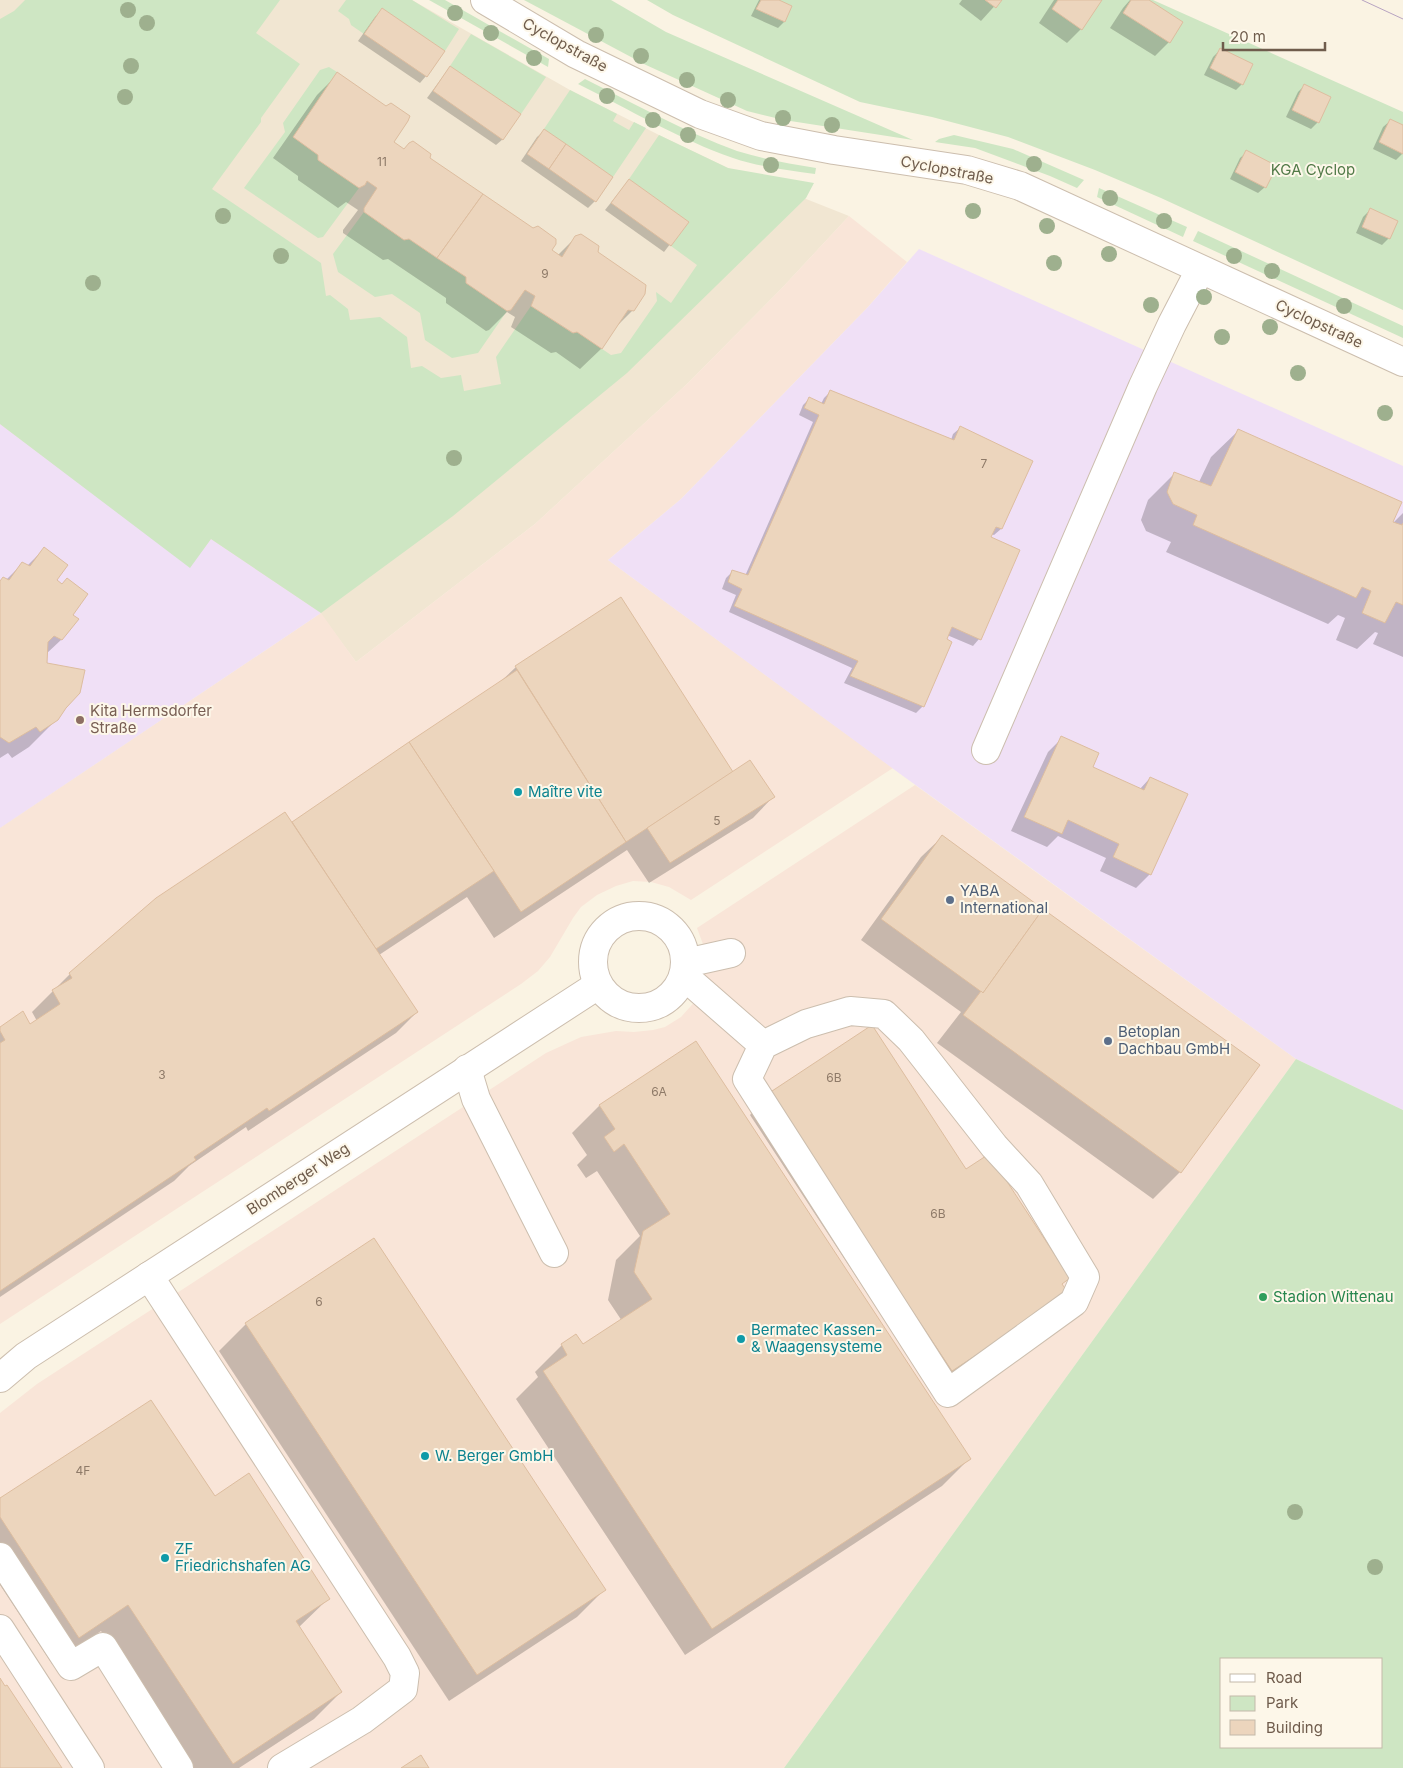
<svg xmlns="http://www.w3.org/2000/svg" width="1403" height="1768" font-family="Inter,sans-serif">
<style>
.residential{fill:#f1e6d2}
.commercial{fill:#f9e5d8}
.education{fill:#f0e0f6}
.green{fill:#cee6c3;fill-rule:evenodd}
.shadow{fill:#0003}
.building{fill:#ecd5bd;stroke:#ddbd9f}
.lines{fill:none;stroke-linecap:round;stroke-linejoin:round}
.minor-casing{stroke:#ccbeae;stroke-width:30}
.minor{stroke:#fff;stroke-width:28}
.tram{stroke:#b7a3c1;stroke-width:1}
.tree{fill:#9eb08e}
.education-dot{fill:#8d6e63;stroke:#fdf7e9;stroke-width:2}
.culture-dot{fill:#0f9aa8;stroke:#fdf7e9;stroke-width:2}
.service-dot{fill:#5c6f8a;stroke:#fdf7e9;stroke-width:2}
.leisure-dot{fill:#2e9e5b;stroke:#fdf7e9;stroke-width:2}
.labels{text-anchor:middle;stroke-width:4;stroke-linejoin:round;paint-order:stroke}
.number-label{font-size:12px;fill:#8e7a68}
.street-label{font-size:15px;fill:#6f5c4c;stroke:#fdf7e9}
.park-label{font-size:15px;fill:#527a48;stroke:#fdf7e9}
.education-label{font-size:15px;fill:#785e54;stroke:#fdf7e9;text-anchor:start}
.culture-label{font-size:15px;fill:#0d838f;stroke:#fdf7e9;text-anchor:start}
.service-label{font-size:15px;fill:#4e5e75;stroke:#fdf7e9;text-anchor:start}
.leisure-label{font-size:15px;fill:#27864d;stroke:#fdf7e9;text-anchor:start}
</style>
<rect width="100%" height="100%" fill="#faf3e3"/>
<path class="residential" d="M0,0H412L570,90L659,135L728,168L849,216L781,289L688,383L535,524L356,662L320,613L0,828Z"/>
<g class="commercial">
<path d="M849,216L907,262L868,307L681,499L608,560L893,768L691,900L669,887L651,882L633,881L616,886L597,895L581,907L573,918L550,957L538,971L521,984L0,1324V828L321,613L356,662L535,524L688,383L781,289Z"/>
<path d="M915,785L1296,1059L784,1768H0V1413L37,1384L546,1053L581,1037L616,1031L634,1032L653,1030L665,1027L681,1017L699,997L704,984L707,955L697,928Z"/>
</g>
<g class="education">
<path d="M919,249L1403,466V1110L1296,1059L903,776L608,560L681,499L868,307Z"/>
<path d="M0,424L190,567L211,539L321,613L0,828Z"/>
</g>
<g class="green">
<path d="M25,0H280L256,33L300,64L261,118V122L212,189L321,263L326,296L330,295L348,309L350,320L380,317L407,337L411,368L422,366L441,378L461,375L464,391L501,384L496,357L531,306L572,333L577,332L611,355L621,353L657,301L656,292L671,303L697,265L671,246L689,222L629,179L659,135L728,168L814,183L806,198L627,373L453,516L321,613L211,539L190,568L0,424V19L14,11Z"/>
<path d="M346,0H412L459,29L445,51L382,8L364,34L351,25L349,19L338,11Z"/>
<path d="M429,0H445L549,59L548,67Z"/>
<path d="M524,0H611L666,32L913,140L784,120L747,111L646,65Z"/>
<path d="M647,0H1153L1403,112V310L1161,198L1095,170L1008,137L932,117L860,102L673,15Z"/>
<path d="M471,34L546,77L521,114L450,66Z"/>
<path d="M329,67L337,72L318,155L359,188L323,237L318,238L244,188L285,132L283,123L320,70Z"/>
<path d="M585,79C635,104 685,132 737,151C763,159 790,164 816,168L815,174C788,170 759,167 733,158C681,140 628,109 578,84Z"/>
<path d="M570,90L617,114L613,121L629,130L634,122L646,128L613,177L544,129Z"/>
<path d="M954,135L1013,149L1084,180L1077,188L1050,176L975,148L935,142L939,139Z"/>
<path d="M1099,188L1187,227L1183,237L1097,197Z"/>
<path d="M364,212L404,240L409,239L466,277V283L507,311L478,353L452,358L425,340L420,313L392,294L375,297L338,272L333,254Z"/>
<path d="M1198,231L1403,326V338L1193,241Z"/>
<path d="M1296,1059L1403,1110V1768H784ZM1382,1659V1747H1222V1659Z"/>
</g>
<g class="shadow">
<path d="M759,0H776L784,22L778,28L751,16Z"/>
<path d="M962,0H1000L981,21L959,4Z"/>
<path d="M1054,0H1100L1081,29L1067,43L1039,23Z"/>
<path d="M1130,0H1146L1169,42L1155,56L1110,28L1123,8Z"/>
<path d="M382,10L426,76L420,83L358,41L375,17Z"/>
<path d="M1220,50L1242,84L1236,90L1204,75L1213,57Z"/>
<path d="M450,67L503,139L496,145L427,98Z"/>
<path d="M338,74L393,142L404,150L429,159L557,256L576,237L597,253L633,310L615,328L601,349L580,369L556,352L551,353L511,327L515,317L507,312L489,330L486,331L446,303V298L388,259L383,260L343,233V230L358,210L346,202L338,208L298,180V176L273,158L317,95Z"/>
<path d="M1305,85L1318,122L1311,129L1286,117L1298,92Z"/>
<path d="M1390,121L1403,127V153L1396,160L1373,149L1383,127Z"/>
<path d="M544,131L611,178L595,201L588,208L521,161L537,137Z"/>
<path d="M1247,152L1265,187L1258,193L1230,179L1240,158Z"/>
<path d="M629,180L687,222L664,252L605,210Z"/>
<path d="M1370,210L1389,238L1382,245L1356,233L1363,217Z"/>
<path d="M831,391L951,440L953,434L960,428L1001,529L994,535L991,534L989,538L1018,551L979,639L973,646L947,635L923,706L916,713L844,683L852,668L729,612L736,595L722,589L726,578L732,572L745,576L813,422L799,415L803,405L809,399L821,404L824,398Z"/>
<path d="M1239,430L1391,525L1403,513V657L1373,644L1378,633L1375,632L1357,649L1336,640L1345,618L1338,615L1328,624L1166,552L1171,542L1146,531L1141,520L1148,500L1175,473L1199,482L1211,457Z"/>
<path d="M44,549L55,581L71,615L61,640L46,654V664L57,719L29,747L12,758L8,753L0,758V582L6,580L22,564L27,566Z"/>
<path d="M516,667L733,773L773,797L753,818L649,883L627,850L494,938L467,897L379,955L417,1012L396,1033L248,1131L246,1127L189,1166L174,1181L0,1297V1028L30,1026L37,1021L32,1012L70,974L498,684Z"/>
<path d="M1062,738L1091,767L1139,790L1150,778V874L1136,888L1100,871L1106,858L1058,836L1047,847L1011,831L1048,752Z"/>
<path d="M942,837L1180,1172L1153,1199L937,1043L961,1012L861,940L921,857Z"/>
<path d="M696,1043L969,1459L942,1486L685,1655L516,1399L538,1377L535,1372L562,1345L576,1336L583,1346L622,1321L608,1300L616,1260L640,1236L597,1171L586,1178L577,1165L587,1155L572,1133L599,1106Z"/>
<path d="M770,1094L966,1171L1068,1278L1061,1285L1067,1294L931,1391L750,1115Z"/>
<path d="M246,1324L604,1590L577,1617L449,1701L219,1351Z"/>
<path d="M214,1498L328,1599L298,1628L341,1692L314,1719L239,1768H191L101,1631L52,1664L0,1585V1499Z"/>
</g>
<g class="building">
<path d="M761,0H779L792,6L785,22L756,9Z"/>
<path d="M985,0H1002L996,8Z"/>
<path d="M1058,0H1102L1082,30L1052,9Z"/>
<path d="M1131,0H1149L1183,22L1170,43L1123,13Z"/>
<path d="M382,8L445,51L427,77L364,34Z"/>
<path d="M1220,48L1253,64L1243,85L1210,68Z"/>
<path d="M450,66L521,114L503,140L433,91Z"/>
<path d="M337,72L386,106L391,103L410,116L408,121L394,142L404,149L409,143L413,141L431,154L430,158L483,194L437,258L409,239L404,240L364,212V208L377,188L367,181L365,185L359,188L318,160V155L293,137Z"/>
<path d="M1304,84L1331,97L1319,123L1292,110Z"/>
<path d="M1390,119L1403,125V154L1379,142Z"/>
<path d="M544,129L566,144L549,169L527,154Z"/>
<path d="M566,144L613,177L596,202L549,169Z"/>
<path d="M1246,150L1277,166L1266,188L1235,172Z"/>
<path d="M629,179L689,222L671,246L611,203Z"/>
<path d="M483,194L533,228L538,226L556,239V244L552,250L562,257L575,236L581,234L599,246L598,252L646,285L645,294L634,311L628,310L602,349L577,332L573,333L531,306L535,296L525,290L511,310L507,311L466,283V277L437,258Z"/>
<path d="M1370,208L1398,221L1390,239L1362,227Z"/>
<path d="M830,390L954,440L960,426L1033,461L1002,529L996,527L991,537L1020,550L981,640L952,627L947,639L952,642L924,707L850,676L858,661L734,606L742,589L728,582L732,570L748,575L819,415L804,408L809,397L824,404Z"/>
<path d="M1238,429L1402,502L1393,522L1402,525L1403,523V605L1396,602L1385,623L1362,613L1371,591L1362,587L1356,598L1341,591L1193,525L1197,515L1173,504L1167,492L1174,472L1211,486Z"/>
<path d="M44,547L68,565L57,580L62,584L67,578L88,594L73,615L79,619L62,640L54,636L48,642L47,663L85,670L80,693L66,708L58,720L40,732L36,727L9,743L0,737V581L3,577L9,580L22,562L30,566Z"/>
<path d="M621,597L733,772L626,842L515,666Z"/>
<path d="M517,670L626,842L521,912L409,742Z"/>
<path d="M1061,736L1099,753L1093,767L1144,790L1150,777L1188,794L1151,875L1113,857L1119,844L1068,820L1062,834L1024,817Z"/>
<path d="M409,742L494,871L376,949L292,822Z"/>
<path d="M750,760L775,797L670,863L647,828Z"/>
<path d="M285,812L418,1012L269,1111L267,1108L194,1157L196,1160L0,1291V1043L5,1040L0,1031V1027L23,1011L30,1024L60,1004L52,990L72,978L69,973L156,898Z"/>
<path d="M942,835L1043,909L983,993L881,919Z"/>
<path d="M1043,909L1260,1065L1181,1173L963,1015L981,991L983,993Z"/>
<path d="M872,1025L966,1169L989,1154L1070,1278L1062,1284L1069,1294L952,1371L769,1093Z"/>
<path d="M696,1041L971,1459L712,1629L543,1371L567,1355L561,1344L576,1334L583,1344L652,1299L634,1272L643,1231L670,1214L624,1144L614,1152L604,1137L615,1129L599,1105Z"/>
<path d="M374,1238L606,1590L477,1675L245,1323Z"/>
<path d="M151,1400L215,1496L249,1473L330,1599L296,1621L342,1692L233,1764L128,1605L79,1638L0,1517V1498Z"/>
<path d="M0,1678L5,1686L7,1685L62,1768H0Z"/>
<path d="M421,1755L429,1768H401Z"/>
</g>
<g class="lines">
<g class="minor-casing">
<g id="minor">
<path d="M485,0L576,54L700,114L761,136L834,150L967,170L1020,186L1403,362"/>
<path d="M986,750L1143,386L1172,324L1200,270"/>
<circle cx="639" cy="962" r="46"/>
<path d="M686,963L731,953"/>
<path d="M684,976L763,1045L806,1024L850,1011L884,1014L911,1040L994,1146L1029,1184L1085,1277L1074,1302L948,1393L747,1079L763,1045"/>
<path d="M467,1069L476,1099L554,1253"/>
<path d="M149,1276L397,1657L405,1673L403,1689L362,1720L282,1768"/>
<path d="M0,1378L26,1356L598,985"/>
<path d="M0,1557L71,1666L103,1647L179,1768"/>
<path d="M0,1629L90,1768"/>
</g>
</g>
<use href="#minor" class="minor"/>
<path class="tram" d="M1362,0L1403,19"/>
</g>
<g class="tree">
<circle cx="128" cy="10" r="8"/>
<circle cx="455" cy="13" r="8"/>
<circle cx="147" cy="23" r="8"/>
<circle cx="491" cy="33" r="8"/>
<circle cx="596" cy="35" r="8"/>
<circle cx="641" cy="56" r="8"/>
<circle cx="534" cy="58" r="8"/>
<circle cx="131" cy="66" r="8"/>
<circle cx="687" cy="80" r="8"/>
<circle cx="607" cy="96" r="8"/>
<circle cx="125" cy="97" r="8"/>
<circle cx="728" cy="100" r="8"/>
<circle cx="783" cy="118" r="8"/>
<circle cx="653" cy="120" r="8"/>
<circle cx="832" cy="125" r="8"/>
<circle cx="688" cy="135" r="8"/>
<circle cx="1034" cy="164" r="8"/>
<circle cx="771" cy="165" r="8"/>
<circle cx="1110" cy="198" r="8"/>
<circle cx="973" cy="211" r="8"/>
<circle cx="223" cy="216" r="8"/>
<circle cx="1164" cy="221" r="8"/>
<circle cx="1047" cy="226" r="8"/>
<circle cx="1109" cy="254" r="8"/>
<circle cx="281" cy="256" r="8"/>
<circle cx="1234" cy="256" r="8"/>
<circle cx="1054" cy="263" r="8"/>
<circle cx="1272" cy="271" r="8"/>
<circle cx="93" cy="283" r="8"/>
<circle cx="1204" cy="297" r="8"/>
<circle cx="1151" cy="305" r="8"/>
<circle cx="1344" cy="306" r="8"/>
<circle cx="1270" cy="327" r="8"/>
<circle cx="1222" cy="337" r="8"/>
<circle cx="1298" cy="373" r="8"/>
<circle cx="1385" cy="413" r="8"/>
<circle cx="454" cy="458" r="8"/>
<circle cx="1295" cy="1512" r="8"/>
<circle cx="1375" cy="1567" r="8"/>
</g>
<circle class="education-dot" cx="80" cy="720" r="5"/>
<g class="culture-dot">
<circle cx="518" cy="792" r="5"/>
<circle cx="741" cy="1339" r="5"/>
<circle cx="425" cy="1456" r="5"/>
<circle cx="165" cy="1558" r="5"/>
</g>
<g class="service-dot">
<circle cx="950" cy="900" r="5"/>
<circle cx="1108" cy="1041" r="5"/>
</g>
<circle class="leisure-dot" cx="1263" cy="1297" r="5"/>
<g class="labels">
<g class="number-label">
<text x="382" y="166">11</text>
<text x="545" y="278">9</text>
<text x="984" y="468">7</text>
<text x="717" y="825">5</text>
<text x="162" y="1079">3</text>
<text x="834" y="1082">6B</text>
<text x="659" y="1096">6A</text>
<text x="938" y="1218">6B</text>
<text x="319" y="1306">6</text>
<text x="83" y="1475">4F</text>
</g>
<g class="street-label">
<text transform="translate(565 45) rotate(29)" y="5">Cyclopstraße</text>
<text transform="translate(947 170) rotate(11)" y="5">Cyclopstraße</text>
<text transform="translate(1319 324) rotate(25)" y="5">Cyclopstraße</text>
<text transform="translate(298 1179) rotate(-33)" y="5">Blomberger Weg</text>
</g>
<g class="park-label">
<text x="1313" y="175">KGA Cyclop</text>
</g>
<g class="education-label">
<text x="90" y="716">Kita Hermsdorfer<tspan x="90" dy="17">Straße</tspan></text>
</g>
<g class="culture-label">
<text x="528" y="797">Maître vite</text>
<text x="751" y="1335">Bermatec Kassen-<tspan x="751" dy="17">&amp; Waagensysteme</tspan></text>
<text x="435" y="1461">W. Berger GmbH</text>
<text x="175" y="1554">ZF<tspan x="175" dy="17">Friedrichshafen AG</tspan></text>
</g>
<g class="service-label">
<text x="960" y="896">YABA<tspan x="960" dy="17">International</tspan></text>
<text x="1118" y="1037">Betoplan<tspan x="1118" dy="17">Dachbau GmbH</tspan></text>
</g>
<g class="leisure-label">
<text x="1273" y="1302">Stadion Wittenau</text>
</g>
</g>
<rect x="1220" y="1658" width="162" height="90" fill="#fdf7e9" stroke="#c4b9aa"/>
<rect x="1230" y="1674" width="25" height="8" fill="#ffffff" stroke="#c4b9aa"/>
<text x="1266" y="1683" font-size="15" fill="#6f5c4c">Road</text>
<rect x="1230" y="1696" width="25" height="15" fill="#cee6c3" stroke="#c4b9aa"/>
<text x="1266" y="1708" font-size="15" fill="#6f5c4c">Park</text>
<rect x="1230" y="1720" width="25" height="15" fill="#ecd5bd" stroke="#c4b9aa"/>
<text x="1266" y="1733" font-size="15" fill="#6f5c4c">Building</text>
<path d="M1223 42v8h102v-8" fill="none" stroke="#6f5c4c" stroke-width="2.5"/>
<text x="1230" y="42" font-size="15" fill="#6f5c4c" stroke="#fdf7e9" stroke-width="4" paint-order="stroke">20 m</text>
</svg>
